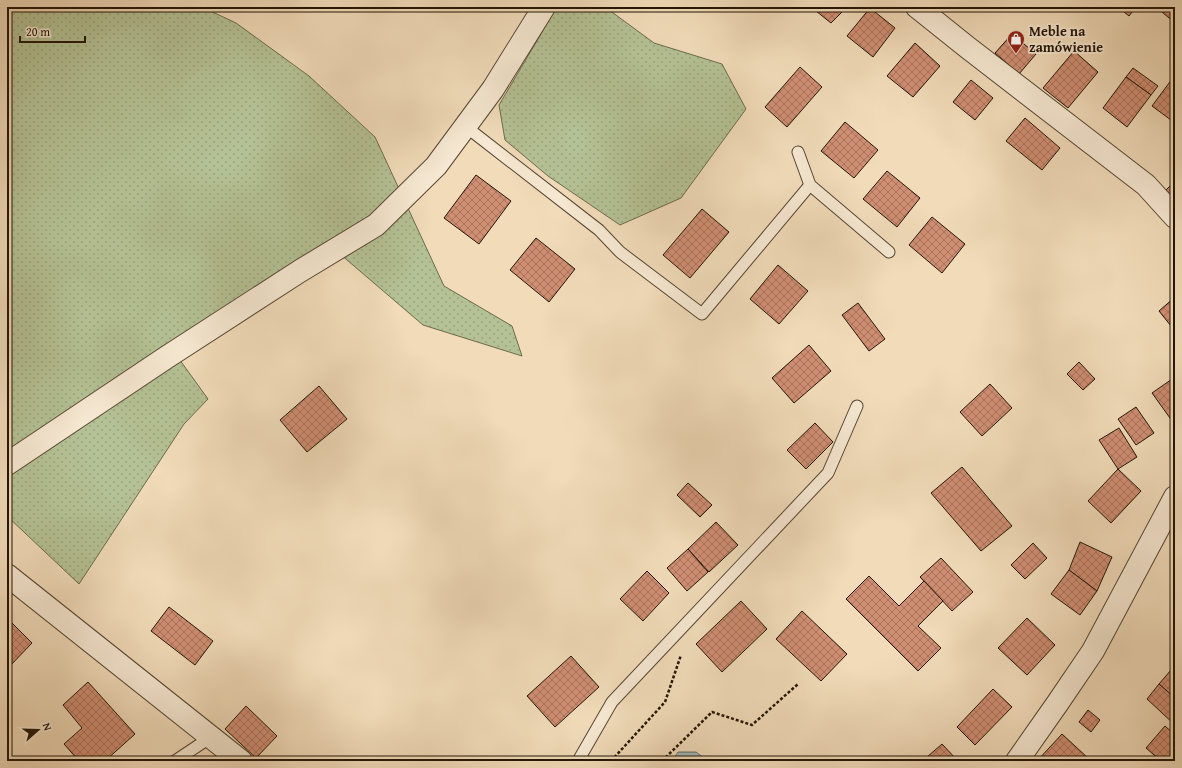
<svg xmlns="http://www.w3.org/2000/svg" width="1182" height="768" font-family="'Gentium Book Plus',serif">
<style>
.grass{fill:url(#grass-dots);stroke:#6c6b4c}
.water{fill:url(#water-rules);stroke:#6d7770}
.building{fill:url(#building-cross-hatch);stroke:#231505}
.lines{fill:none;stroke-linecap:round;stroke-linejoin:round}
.service-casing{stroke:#564632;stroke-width:13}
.minor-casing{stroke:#564632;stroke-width:24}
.path{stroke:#231505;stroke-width:2.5;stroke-dasharray:3 2;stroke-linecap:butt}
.service{stroke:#f6e8d2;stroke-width:11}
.minor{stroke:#f6e8d2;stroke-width:22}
.labels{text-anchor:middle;stroke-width:3.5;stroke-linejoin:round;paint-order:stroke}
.poi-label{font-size:14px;font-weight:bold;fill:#231505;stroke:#f6e8d2;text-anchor:start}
</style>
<defs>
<pattern id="grass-dots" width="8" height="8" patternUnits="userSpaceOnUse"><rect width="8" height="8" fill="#b4c194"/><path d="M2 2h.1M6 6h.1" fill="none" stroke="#9aa57e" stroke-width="1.8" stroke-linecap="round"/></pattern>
<pattern id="water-rules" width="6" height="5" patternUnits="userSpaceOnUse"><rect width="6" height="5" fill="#9eb9b8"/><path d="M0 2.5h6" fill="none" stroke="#889e9d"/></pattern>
<pattern id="building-cross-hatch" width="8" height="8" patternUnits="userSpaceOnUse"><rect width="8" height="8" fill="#d08e73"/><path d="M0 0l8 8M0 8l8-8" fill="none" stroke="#a8735c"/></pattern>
</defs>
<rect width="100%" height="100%" fill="#f1dbb9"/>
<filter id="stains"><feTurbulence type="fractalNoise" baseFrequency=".005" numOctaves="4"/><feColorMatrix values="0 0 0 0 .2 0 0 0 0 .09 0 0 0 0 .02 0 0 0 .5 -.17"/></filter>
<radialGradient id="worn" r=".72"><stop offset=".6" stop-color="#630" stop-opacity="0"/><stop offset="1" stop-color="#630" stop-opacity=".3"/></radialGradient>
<g class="grass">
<path d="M7,7H202L236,23L309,76L375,137L444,286L512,326L522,356L423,325L326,242L169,345L208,399L184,424L79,584L7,516Z"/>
<path d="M555,7H605L654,43L722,64L746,109L681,198L620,225L548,176L505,140L499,105L541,34Z"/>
</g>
<path class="water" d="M678,752H696L707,760V761H672Z"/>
<g class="building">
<path d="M811,7H847L831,23Z"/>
<path d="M1118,7H1136L1129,16Z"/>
<path d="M1156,7H1175V23Z"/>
<path d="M870,8L895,28L873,57L847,36Z"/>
<path d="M1012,34L1036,54L1019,74L995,53Z"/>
<path d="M915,43L940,66L913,97L887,76Z"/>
<path d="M1074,51L1098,72L1068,108L1043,88Z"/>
<path d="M800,67L822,87L787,127L765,107Z"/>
<path d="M1133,68L1158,86L1151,95L1126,77Z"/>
<path d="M1175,75V123L1152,106Z"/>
<path d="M1126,77L1151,95L1127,127L1103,108Z"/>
<path d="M971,80L993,98L975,120L953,102Z"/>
<path d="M1025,118L1060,148L1042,170L1006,141Z"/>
<path d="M845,122L878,150L854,178L821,151Z"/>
<path d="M887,171L920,198L897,227L863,199Z"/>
<path d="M476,175L511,201L479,244L444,218Z"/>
<path d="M1175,181V202L1165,191Z"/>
<path d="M702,209L729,232L690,278L663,255Z"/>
<path d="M932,217L965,244L942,273L909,245Z"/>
<path d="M536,238L575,269L549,302L510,270Z"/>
<path d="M778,265L808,291L779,324L750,299Z"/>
<path d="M1175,297V331L1159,311Z"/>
<path d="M858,303L885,339L869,351L842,315Z"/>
<path d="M809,345L831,371L794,403L772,378Z"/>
<path d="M1079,362L1095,379L1083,390L1067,374Z"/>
<path d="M1175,377V425L1152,393Z"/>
<path d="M990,384L1012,408L982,436L960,412Z"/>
<path d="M319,386L347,419L307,452L280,420Z"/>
<path d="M1136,407L1154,433L1136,445L1118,419Z"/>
<path d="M815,423L833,442L806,469L787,450Z"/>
<path d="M1119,428L1137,457L1118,469L1099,440Z"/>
<path d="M962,467L1012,526L981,551L931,493Z"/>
<path d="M1118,469L1141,491L1111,523L1088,501Z"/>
<path d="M688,483L712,505L700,517L677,495Z"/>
<path d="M716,522L738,545L709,572L688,549Z"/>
<path d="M1080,542L1112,557L1097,591L1069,570Z"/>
<path d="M1033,543L1047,558L1025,579L1011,565Z"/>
<path d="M688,549L708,572L687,591L667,568Z"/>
<path d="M941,558L973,592L952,611L920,577Z"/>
<path d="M1069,570L1097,591L1080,615L1051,594Z"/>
<path d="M647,571L669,593L643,621L620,599Z"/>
<path d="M869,576L899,606L924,581L943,601L918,626L941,648L918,671L846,599Z"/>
<path d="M741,601L767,629L722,672L696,644Z"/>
<path d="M169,607L213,641L195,665L151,631Z"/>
<path d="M802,611L847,654L821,681L776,639Z"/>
<path d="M7,618L32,643L9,667L7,666Z"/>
<path d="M1027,618L1055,645L1027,675L998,648Z"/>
<path d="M571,656L599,687L555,727L527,696Z"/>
<path d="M1171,670L1175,673V698L1159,684Z"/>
<path d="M88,682L135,734L105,761H79L64,744L82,728L63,705Z"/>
<path d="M1159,684L1175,698V725L1147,699Z"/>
<path d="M993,689L1012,707L975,745L957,727Z"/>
<path d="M246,706L277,736L256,758L225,729Z"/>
<path d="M1088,710L1100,720L1091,732L1079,722Z"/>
<path d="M1165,726L1175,735V761H1161L1146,748Z"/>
<path d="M1062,734L1088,758L1085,761H1037Z"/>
<path d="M942,744L958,761H931L927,757Z"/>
</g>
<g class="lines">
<g class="service-casing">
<g id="service">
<path d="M465,126L599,230L620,252L702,314L810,185"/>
<path d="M798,152L810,185L889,252"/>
<path d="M175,761L211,737"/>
<path d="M578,761L612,702L828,473L857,406"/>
</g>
</g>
<g class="minor-casing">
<g id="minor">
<path d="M917,7L967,47L1146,185L1175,217"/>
<path d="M7,464L167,357L300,271L376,225L436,166L493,89L544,7"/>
<path d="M7,575L241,761"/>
<path d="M1017,761L1057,704L1093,651L1175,497"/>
</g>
</g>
<g class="path">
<path d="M611,761L665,702L681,655"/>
<path d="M662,761L712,712L752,725L798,684"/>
</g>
<use href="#service" class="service"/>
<use href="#minor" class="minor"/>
</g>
<defs>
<g id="shop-pin" transform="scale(0.9)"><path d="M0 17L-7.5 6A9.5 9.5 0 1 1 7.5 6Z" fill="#8f2418" stroke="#f6e8d2"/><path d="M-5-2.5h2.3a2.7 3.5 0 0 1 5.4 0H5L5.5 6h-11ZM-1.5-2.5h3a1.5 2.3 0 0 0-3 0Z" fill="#fff"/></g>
</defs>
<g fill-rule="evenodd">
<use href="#shop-pin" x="1016" y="39"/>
</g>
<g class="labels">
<g class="poi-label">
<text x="1029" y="36">Meble na<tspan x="1029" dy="16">zamówienie</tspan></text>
</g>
</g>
<rect width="1182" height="768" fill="none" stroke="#f1dbb9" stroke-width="24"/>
<rect x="8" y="8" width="1166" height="752" fill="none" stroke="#231505" stroke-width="2"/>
<rect x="12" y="12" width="1158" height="744" fill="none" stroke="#231505"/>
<g transform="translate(38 730) rotate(70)" stroke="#f6e8d2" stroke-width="3" paint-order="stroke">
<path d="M0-3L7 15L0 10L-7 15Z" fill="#231505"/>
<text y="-6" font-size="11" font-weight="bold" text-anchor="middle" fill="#231505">N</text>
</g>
<path d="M20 36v6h65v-6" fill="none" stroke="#231505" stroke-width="2"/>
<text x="26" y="36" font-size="12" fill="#231505" stroke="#f6e8d2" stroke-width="3" paint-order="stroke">20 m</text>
<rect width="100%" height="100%" filter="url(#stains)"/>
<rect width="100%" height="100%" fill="url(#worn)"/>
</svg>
